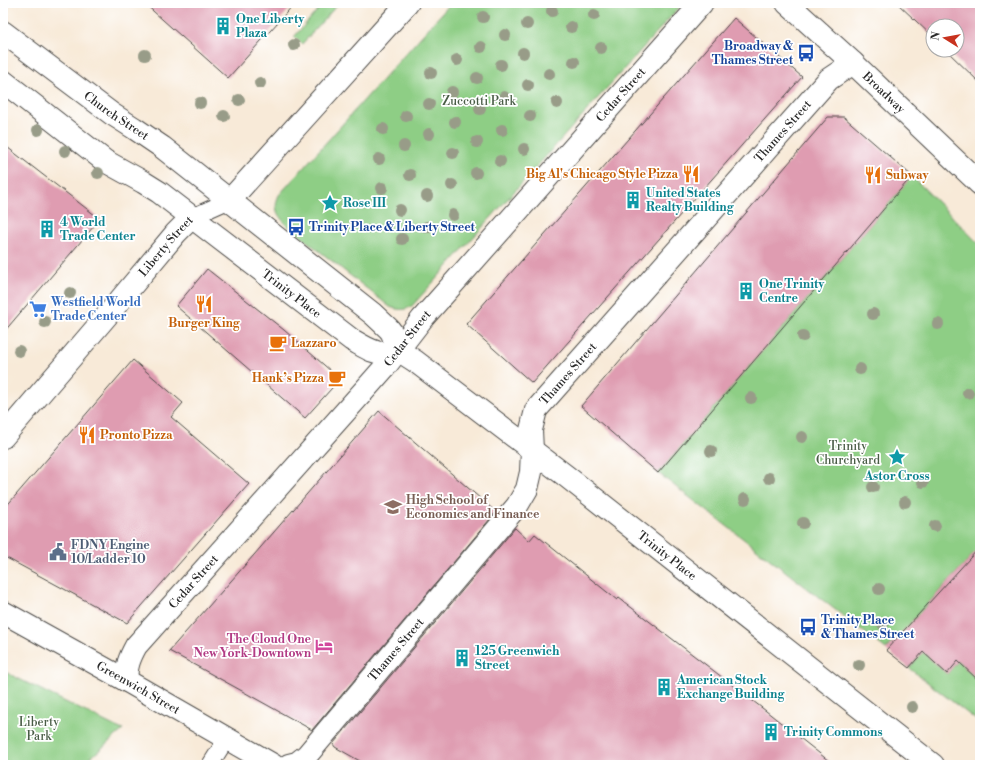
<svg xmlns="http://www.w3.org/2000/svg" width="983" height="768" font-family="'Libre Bodoni',serif">
<style>
.green{fill:#8ece85;stroke:#5c7c58}
.building{fill:#df9cb1}
.lines{fill:none;stroke-linecap:round;stroke-linejoin:round}
.lane-casing{stroke:#4a4845;stroke-width:18}
.street-casing{stroke:#4a4845;stroke-width:24}
.secondary-casing{stroke:#4a4845;stroke-width:24}
.lane{stroke:#fff;stroke-width:16}
.street{stroke:#fff;stroke-width:22}
.secondary{stroke:#fff;stroke-width:22}
.tree{fill:#989c88}
.labels{text-anchor:middle;stroke-width:3.5;stroke-linejoin:round;paint-order:stroke}
.culture-label{font-size:12px;font-weight:bold;fill:#0d838f;stroke:#fff;text-anchor:start}
.transit-label{font-size:12px;font-weight:bold;fill:#164399;stroke:#fff;text-anchor:start}
.street-label{font-size:12px;fill:#2b2b2b;stroke:#fff}
.park-label{font-size:12px;fill:#495c46;stroke:#fff}
.food-label{font-size:12px;font-weight:bold;fill:#c56008;stroke:#fff;text-anchor:start}
.shop-label{font-size:12px;font-weight:bold;fill:#366cbe;stroke:#fff;text-anchor:start}
.education-label{font-size:12px;font-weight:bold;fill:#785e54;stroke:#fff;text-anchor:start}
.service-label{font-size:12px;font-weight:bold;fill:#4e5e75;stroke:#fff;text-anchor:start}
.hotel-label{font-size:12px;font-weight:bold;fill:#b23c85;stroke:#fff;text-anchor:end}
</style>
<rect width="100%" height="100%" fill="#fff"/>
<filter id="ink" filterUnits="userSpaceOnUse"><feTurbulence type="fractalNoise" baseFrequency=".025" numOctaves="2"/><feDisplacementMap in="SourceGraphic" scale="8" xChannelSelector="R" yChannelSelector="G"/><feConvolveMatrix kernelMatrix="1 2 1 2 8 2 1 2 1" color-interpolation-filters="sRGB"/></filter>
<filter id="wash" filterUnits="userSpaceOnUse"><feTurbulence type="fractalNoise" baseFrequency=".012" numOctaves="4" result="noise"/><feDisplacementMap in="SourceGraphic" scale="16" xChannelSelector="R" yChannelSelector="G"/><feGaussianBlur stdDeviation="0.9" result="paint"/><feColorMatrix in="noise" values="0 0 0 0 0 0 0 0 0 0 0 0 0 0 0 0 0 1.4 0 .05"/><feComposite in="paint" operator="in"/></filter>
<g filter="url(#wash)">
<rect width="100%" height="100%" fill="#f8ead8"/>
<g class="green">
<path d="M324,3H339L302,44L294,37Z"/>
<path d="M451,3H683L412,306C405,311 398,310 390,307L289,227C279,217 272,210 279,195Z"/>
<path d="M912,176L980,245V547L912,621L922,631L906,649L894,640L886,649L658,473Z"/>
<path d="M923,652L947,674L958,661L980,682V723L909,668Z"/>
<path d="M3,671L116,727L123,730L82,765H3Z"/>
</g>
<g id="blocks">
<g class="building">
<path d="M144,3H295L228,78Z"/>
<path d="M897,3H980V83L946,50H957V26H933V37Z"/>
<path d="M734,18L802,77L532,383L466,324Z"/>
<path d="M828,117H844L912,176L658,473L581,406Z"/>
<path d="M3,144L100,219L3,333Z"/>
<path d="M207,269L284,330L340,379L305,418L176,306Z"/>
<path d="M133,360L183,403L171,417L249,484L127,623L3,556V510Z"/>
<path d="M379,411L496,512L312,730L233,686L169,651L254,555Z"/>
<path d="M515,528L529,541L535,534L617,600L619,598L766,711L834,765H367L335,747L333,744Z"/>
<path d="M980,547V682L958,661L947,674L923,652L909,668L886,650Z"/>
</g>
</g>
</g>
<g filter="url(#ink)">
<use href="#blocks" fill-opacity="0" stroke="#4a4845" stroke-width="1"/>
<g class="lines">
<g class="lane-casing">
<g id="lane">
<path d="M192,217L230,200"/>
<path d="M210,765L227,738"/>
</g>
</g>
<g class="street-casing">
<g id="street">
<path id="s1" d="M3,81L105,161L143,182L159,192L352,340C362,345 373,354 385,353C389,353 394,351 398,350"/>
<path d="M230,200L408,3"/>
<path id="s2" d="M3,437L110,312L176,233L192,217"/>
<path id="s3" d="M3,612L127,681L273,765"/>
<path id="s4" d="M127,681C125,668 130,657 136,646L370,384L385,367L422,319L702,3"/>
<path id="s5" d="M289,765L297,763L307,755L517,506L527,489L531,472L532,450L531,430L536,410L829,79L853,63"/>
</g>
</g>
<g class="secondary-casing">
<g id="secondary">
<path id="s6" d="M787,3L853,63L980,184"/>
<path id="s7" d="M3,32L112,114L134,128L162,147L373,314L389,329L392,333L398,350L415,361L566,476L933,765"/>
</g>
</g>
<use href="#lane" class="lane"/>
<use href="#street" class="street"/>
<use href="#secondary" class="secondary"/>
</g>
<g class="tree">
<circle cx="552" cy="11" r="6"/>
<circle cx="594" cy="15" r="6"/>
<circle cx="483" cy="17" r="6"/>
<circle cx="527" cy="24" r="6"/>
<circle cx="571" cy="27" r="6"/>
<circle cx="505" cy="35" r="6"/>
<circle cx="294" cy="45" r="6"/>
<circle cx="481" cy="47" r="6"/>
<circle cx="601" cy="48" r="6"/>
<circle cx="523" cy="53" r="6"/>
<circle cx="145" cy="55" r="6"/>
<circle cx="457" cy="60" r="6"/>
<circle cx="574" cy="62" r="6"/>
<circle cx="501" cy="65" r="6"/>
<circle cx="431" cy="73" r="6"/>
<circle cx="549" cy="74" r="6"/>
<circle cx="477" cy="78" r="6"/>
<circle cx="260" cy="83" r="6"/>
<circle cx="528" cy="85" r="6"/>
<circle cx="452" cy="92" r="6"/>
<circle cx="504" cy="97" r="6"/>
<circle cx="239" cy="100" r="6"/>
<circle cx="200" cy="103" r="6"/>
<circle cx="557" cy="103" r="6"/>
<circle cx="429" cy="104" r="6"/>
<circle cx="480" cy="109" r="6"/>
<circle cx="224" cy="116" r="6"/>
<circle cx="406" cy="116" r="6"/>
<circle cx="530" cy="116" r="6"/>
<circle cx="455" cy="122" r="6"/>
<circle cx="383" cy="129" r="6"/>
<circle cx="38" cy="130" r="6"/>
<circle cx="502" cy="130" r="6"/>
<circle cx="429" cy="134" r="6"/>
<circle cx="477" cy="142" r="6"/>
<circle cx="404" cy="146" r="6"/>
<circle cx="524" cy="149" r="6"/>
<circle cx="65" cy="151" r="6"/>
<circle cx="453" cy="153" r="6"/>
<circle cx="379" cy="159" r="6"/>
<circle cx="500" cy="161" r="6"/>
<circle cx="98" cy="173" r="6"/>
<circle cx="476" cy="173" r="6"/>
<circle cx="410" cy="175" r="6"/>
<circle cx="452" cy="185" r="6"/>
<circle cx="382" cy="188" r="6"/>
<circle cx="427" cy="196" r="6"/>
<circle cx="400" cy="210" r="6"/>
<circle cx="453" cy="215" r="6"/>
<circle cx="427" cy="227" r="6"/>
<circle cx="402" cy="239" r="6"/>
<circle cx="70" cy="293" r="6"/>
<circle cx="873" cy="314" r="6"/>
<circle cx="45" cy="322" r="6"/>
<circle cx="938" cy="324" r="6"/>
<circle cx="803" cy="336" r="6"/>
<circle cx="19" cy="351" r="6"/>
<circle cx="860" cy="369" r="6"/>
<circle cx="968" cy="393" r="6"/>
<circle cx="751" cy="398" r="6"/>
<circle cx="802" cy="437" r="6"/>
<circle cx="711" cy="451" r="6"/>
<circle cx="769" cy="478" r="6"/>
<circle cx="923" cy="482" r="6"/>
<circle cx="873" cy="487" r="6"/>
<circle cx="745" cy="499" r="6"/>
<circle cx="905" cy="502" r="6"/>
<circle cx="803" cy="523" r="6"/>
<circle cx="935" cy="526" r="6"/>
<circle cx="879" cy="589" r="6"/>
<circle cx="883" cy="624" r="6"/>
<circle cx="859" cy="665" r="6"/>
<circle cx="912" cy="707" r="6"/>
</g>
</g>
<defs>
<g id="building-bare" transform="scale(1.38)"><path d="M-4-6H4V6H1V3H-1V6H-4ZM-2.5-4.3h1.7v1.8h-1.7ZM.8-4.3h1.7v1.8H.8ZM-2.5-1h1.7V.8h-1.7ZM.8-1h1.7V.8H.8Z" fill="#0f9aa8" stroke="#fff" stroke-width="2.5" paint-order="stroke"/></g>
<g id="bus-bare" transform="scale(1.38)"><path d="M-5-6H5V4H4V6H2V4H-2V6H-4V4H-5ZM-3.5-4V0h7V-4ZM-3.5 1.2v1.5H-2V1.2ZM2 1.2v1.5H3.5V1.2Z" fill="#1a4fb4" stroke="#fff" stroke-width="2.5" paint-order="stroke"/></g>
<g id="restaurant-bare" transform="scale(1.38)"><path d="M-5-6h1v4h1v-4h1v4h1v-4h1v5L-1.5 .5V6h-2V.5L-5-1ZM5-6V6H3V1.5H1.5Q1.5-4 5-6Z" fill="#e8710a" stroke="#fff" stroke-width="2.5" paint-order="stroke"/></g>
<g id="sight-bare" transform="scale(1.38)"><path d="M0-6L1.8-2.2L6-1.7L2.9 1.2L3.7 5.4L0 3.3L-3.7 5.4L-2.9 1.2L-6-1.7L-1.8-2.2Z" fill="#0f9aa8" stroke="#fff" stroke-width="2.5" paint-order="stroke"/></g>
<g id="supermarket-bare" transform="scale(1.38)"><path d="M-6-5.5h2.5l.6 2H6L4.5 2H-2.5L-4.4-4H-6ZM-1.5 3.2a1.3 1.3 0 1 0 .1 0ZM3 3.2a1.3 1.3 0 1 0 .1 0Z" fill="#3f7fe0" stroke="#fff" stroke-width="2.5" paint-order="stroke"/></g>
<g id="cafe-bare" transform="scale(1.38)"><path d="M-5.5-4.5H6V0H3Q3 3.5 0 3.5H-2.5Q-5.5 3.5-5.5 0ZM3-3.2v2h1.7v-2ZM-6 4.5H4V6H-6Z" fill="#e8710a" stroke="#fff" stroke-width="2.5" paint-order="stroke"/></g>
<g id="school-bare" transform="scale(1.38)"><path d="M0-5L7-2L0 1L-7-2ZM-4 1L0 2.5L4 1V4Q0 6-4 4Z" fill="#8d6e63" stroke="#fff" stroke-width="2.5" paint-order="stroke"/></g>
<g id="civic-bare" transform="scale(1.38)"><path d="M-.6-6.5H3V-4.5H.6V-3L4-1V1h2V6H-6V1h2V-1L-.6-3ZM-1.2 2.5V6h2.4V2.5Z" fill="#5c6f8a" stroke="#fff" stroke-width="2.5" paint-order="stroke"/></g>
<g id="hotel-bare" transform="scale(1.38)"><path d="M-6-4.5h1.5V1H6V5H4.5V3h-9V5H-6ZM-4 0a1.8 1.8 0 1 1 3.6 0ZM.5 0V-2.5h3Q6-2.5 6 0Z" fill="#d1479c" stroke="#fff" stroke-width="2.5" paint-order="stroke"/></g>
</defs>
<g fill-rule="evenodd">
<use href="#building-bare" x="223" y="26"/>
<use href="#bus-bare" x="806" y="53"/>
<use href="#restaurant-bare" x="691" y="174"/>
<use href="#restaurant-bare" x="873" y="175"/>
<use href="#building-bare" x="633" y="200"/>
<use href="#sight-bare" x="330" y="203"/>
<use href="#bus-bare" x="296" y="227"/>
<use href="#building-bare" x="47" y="229"/>
<use href="#building-bare" x="746" y="291"/>
<use href="#restaurant-bare" x="204" y="304"/>
<use href="#supermarket-bare" x="38" y="309"/>
<use href="#cafe-bare" x="278" y="343"/>
<use href="#cafe-bare" x="337" y="378"/>
<use href="#restaurant-bare" x="87" y="435"/>
<use href="#sight-bare" x="897" y="457"/>
<use href="#school-bare" x="393" y="507"/>
<use href="#civic-bare" x="58" y="552"/>
<use href="#bus-bare" x="808" y="627"/>
<use href="#hotel-bare" x="324" y="646"/>
<use href="#building-bare" x="462" y="658"/>
<use href="#building-bare" x="664" y="687"/>
<use href="#building-bare" x="771" y="732"/>
</g>
<g class="labels">
<g class="culture-label">
<text x="236" y="23">One Liberty<tspan x="236" dy="14">Plaza</tspan></text>
<text x="646" y="197">United States<tspan x="646" dy="14">Realty Building</tspan></text>
<text x="343" y="207">Rose III</text>
<text x="60" y="226">4 World<tspan x="60" dy="14">Trade Center</tspan></text>
<text x="759" y="288">One Trinity<tspan x="759" dy="14">Centre</tspan></text>
<text x="897" y="480" text-anchor="middle">Astor Cross</text>
<text x="475" y="655">125 Greenwich<tspan x="475" dy="14">Street</tspan></text>
<text x="677" y="684">American Stock<tspan x="677" dy="14">Exchange Building</tspan></text>
<text x="784" y="736">Trinity Commons</text>
</g>
<g class="transit-label">
<text x="793" y="50" text-anchor="end">Broadway &amp;<tspan x="793" dy="14">Thames Street</tspan></text>
<text x="309" y="231">Trinity Place &amp; Liberty Street</text>
<text x="821" y="624">Trinity Place<tspan x="821" dy="14">&amp; Thames Street</tspan></text>
</g>
<g class="street-label">
<text dy="4" stroke="none"><textPath href="#s6" startOffset="132">Broadway</textPath></text>
<text dy="4" stroke="none"><textPath href="#s4" startOffset="771">Cedar Street</textPath></text>
<text dy="4" stroke="none"><textPath href="#s7" startOffset="141">Church Street</textPath></text>
<text dy="4" stroke="none"><textPath href="#s5" startOffset="819">Thames Street</textPath></text>
<text dy="4" stroke="none"><textPath href="#s2" startOffset="251">Liberty Street</textPath></text>
<text dy="4" stroke="none"><textPath href="#s1" startOffset="359">Trinity Place</textPath></text>
<text dy="4" stroke="none"><textPath href="#s4" startOffset="447">Cedar Street</textPath></text>
<text dy="4" stroke="none"><textPath href="#s5" startOffset="495">Thames Street</textPath></text>
<text dy="4" stroke="none"><textPath href="#s7" startOffset="849">Trinity Place</textPath></text>
<text dy="4" stroke="none"><textPath href="#s4" startOffset="123">Cedar Street</textPath></text>
<text dy="4" stroke="none"><textPath href="#s5" startOffset="159">Thames Street</textPath></text>
<text dy="4" stroke="none"><textPath href="#s3" startOffset="155">Greenwich Street</textPath></text>
</g>
<g class="park-label">
<text x="479" y="105">Zuccotti Park</text>
<text x="848" y="450">Trinity<tspan x="848" dy="14">Churchyard</tspan></text>
<text x="39" y="726">Liberty<tspan x="39" dy="14">Park</tspan></text>
</g>
<g class="food-label">
<text x="678" y="178" text-anchor="end">Big Al's Chicago Style Pizza</text>
<text x="886" y="179">Subway</text>
<text x="204" y="327" text-anchor="middle">Burger King</text>
<text x="291" y="347">Lazzaro</text>
<text x="324" y="382" text-anchor="end">Hank’s Pizza</text>
<text x="100" y="439">Pronto Pizza</text>
</g>
<g class="shop-label">
<text x="51" y="306">Westfield World<tspan x="51" dy="14">Trade Center</tspan></text>
</g>
<g class="education-label">
<text x="406" y="504">High School of<tspan x="406" dy="14">Economics and Finance</tspan></text>
</g>
<g class="service-label">
<text x="71" y="549">FDNY Engine<tspan x="71" dy="14">10/Ladder 10</tspan></text>
</g>
<g class="hotel-label">
<text x="311" y="643">The Cloud One<tspan x="311" dy="14">New York-Downtown</tspan></text>
</g>
</g>
<rect width="983" height="768" fill="none" stroke="#fff" stroke-width="16"/>
<g transform="translate(945 38) rotate(281)"><circle r="19" fill="#ffffff" stroke="#aaaaaa"/>
<path d="M0-3L7 15L0 10L-7 15Z" fill="#c8321e"/>
<text y="-6" font-size="11" font-weight="bold" text-anchor="middle" fill="#2b2b2b">N</text>
</g>
</svg>
